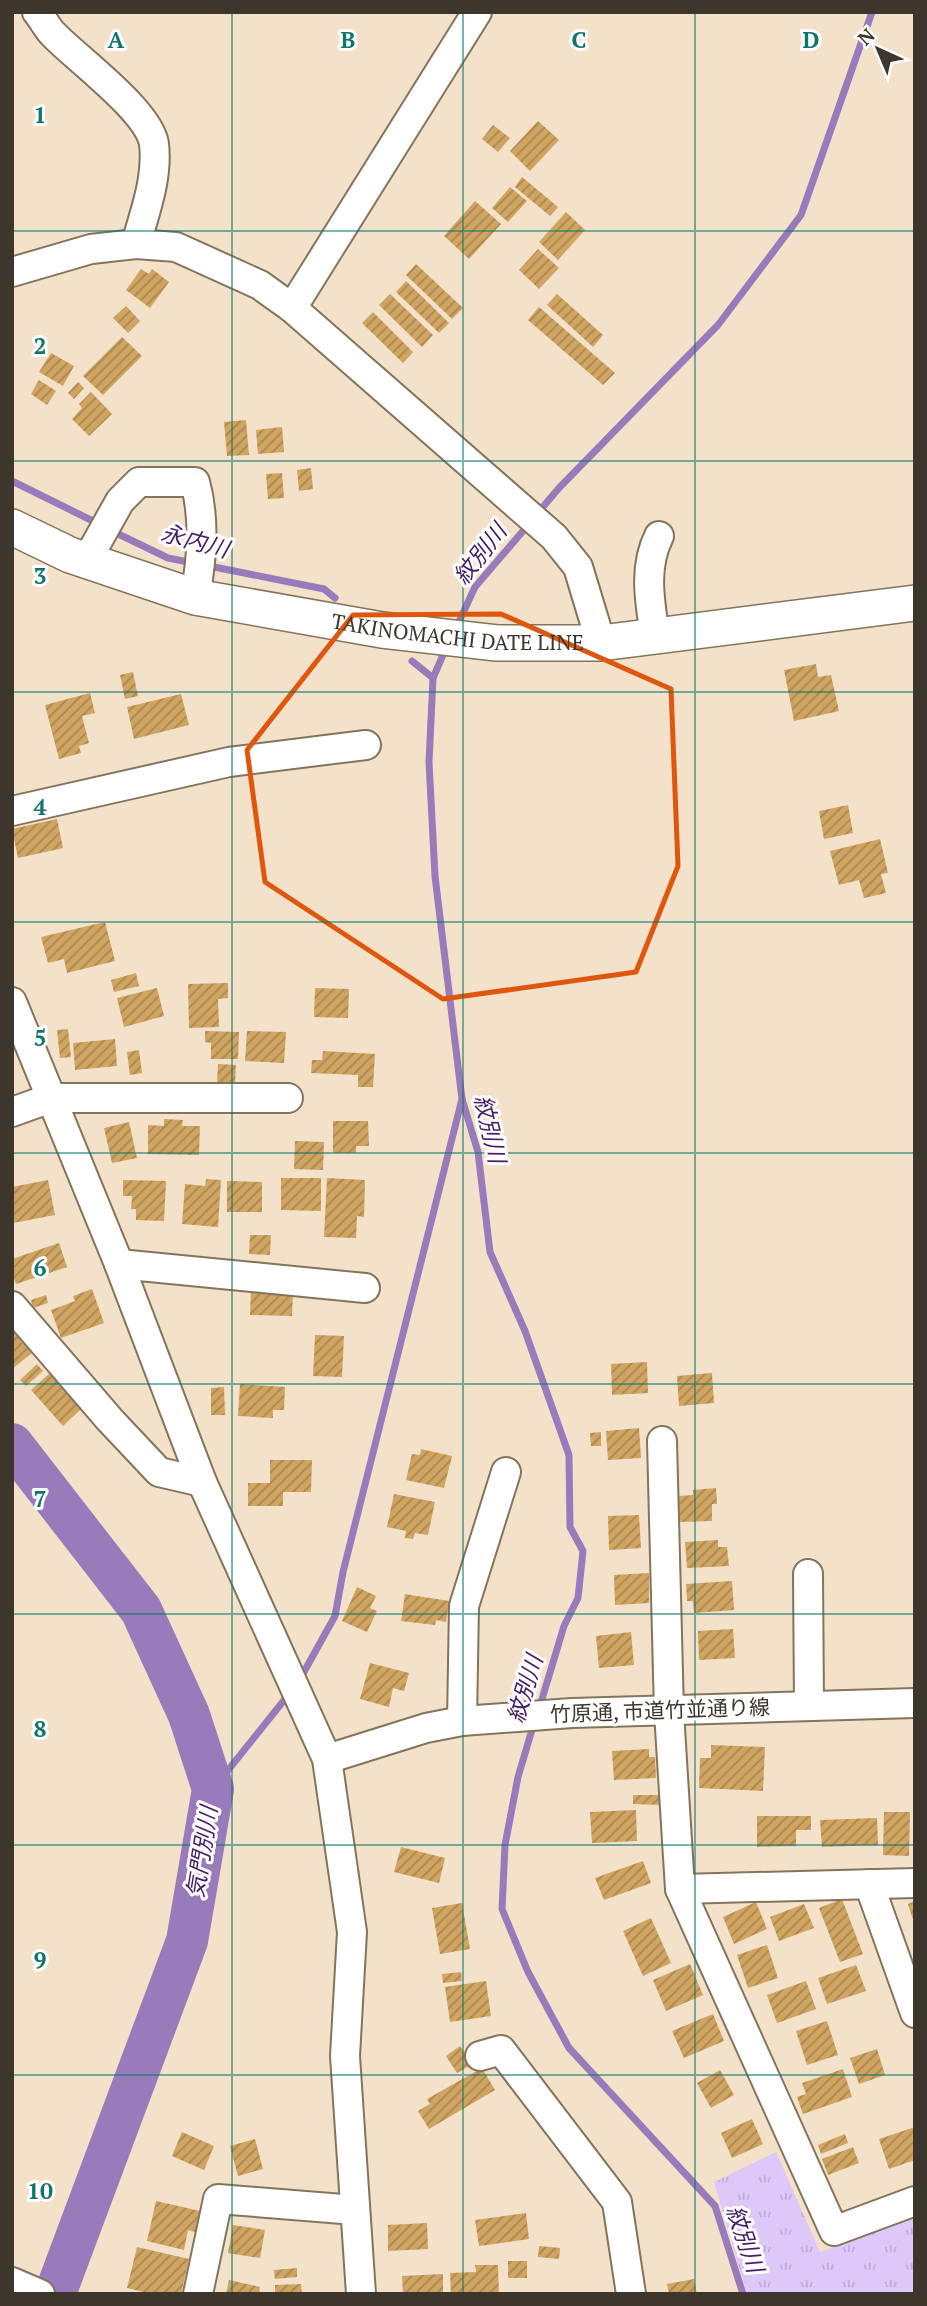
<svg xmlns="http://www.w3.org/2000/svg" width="927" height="2306" font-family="'PT Serif','Noto Sans JP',serif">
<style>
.grass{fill:url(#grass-tufts)}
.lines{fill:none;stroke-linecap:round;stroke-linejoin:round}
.stream{stroke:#997bbb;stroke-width:7}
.river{stroke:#997bbb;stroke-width:42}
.building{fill:url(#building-hatch)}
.minor-casing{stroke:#83745d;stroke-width:32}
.major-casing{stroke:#83745d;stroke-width:38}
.minor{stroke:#fff;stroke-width:28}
.major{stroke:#fff;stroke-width:35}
.marked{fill:none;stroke:#df570e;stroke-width:5;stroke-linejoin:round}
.grid{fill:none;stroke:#0f766e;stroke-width:2;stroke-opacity:0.55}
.labels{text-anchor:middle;stroke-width:6;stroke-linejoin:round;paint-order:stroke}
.street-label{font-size:21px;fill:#3d362c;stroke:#fff}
.water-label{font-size:23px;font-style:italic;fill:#471c6a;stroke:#fff}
.grid-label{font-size:23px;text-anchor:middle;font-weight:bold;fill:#0f766e;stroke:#fff;stroke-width:6;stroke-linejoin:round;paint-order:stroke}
</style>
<defs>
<pattern id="grass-tufts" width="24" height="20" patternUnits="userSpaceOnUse" patternTransform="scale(1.75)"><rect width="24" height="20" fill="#dec8f9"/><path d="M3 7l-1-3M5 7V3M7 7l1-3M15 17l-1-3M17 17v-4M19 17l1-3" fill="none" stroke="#bfacd6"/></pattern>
<pattern id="building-hatch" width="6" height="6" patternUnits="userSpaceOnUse" patternTransform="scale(1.75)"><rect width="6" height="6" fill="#d0a461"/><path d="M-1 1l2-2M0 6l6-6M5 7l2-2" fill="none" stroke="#aa8650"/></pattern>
</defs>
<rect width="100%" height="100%" fill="#f3e2c9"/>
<path class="grass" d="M776,2152L820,2252L915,2217V2294H747L714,2182Z"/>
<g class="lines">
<g class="stream">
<path d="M12,481L99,524"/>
<path d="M536,515L559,488L718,325L801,215L872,12"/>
<path d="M110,530L168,558L193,563"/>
<path d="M204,565L324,589L335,598"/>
<path d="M456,628L475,587L529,524"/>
<path d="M446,648L433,678L429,762L435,876L462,1099L478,1152L490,1252L525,1331L569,1455L570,1527L583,1551L578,1598L564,1626L539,1709"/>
<path d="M412,661L433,678"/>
<path d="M300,1679L335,1616L343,1572L462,1099"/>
<path d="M534,1723L518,1777L505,1845L502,1909L528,1972L569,2048L715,2206L743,2294"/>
<path d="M213,1789L289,1694"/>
</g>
<path class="river" d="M12,1444L141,1610L189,1715L213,1789L187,1941L55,2294"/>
</g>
<g class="building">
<path d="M538,121L559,140L530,171L510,151Z"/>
<path d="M493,125L510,138L498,152L482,139Z"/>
<path d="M522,177L558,207L550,216L515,187Z"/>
<path d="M510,187L527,201L508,222L492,208Z"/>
<path d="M475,201L501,224L469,259L444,236Z"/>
<path d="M566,212L585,230L558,260L539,242Z"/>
<path d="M538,249L559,268L539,289L519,270Z"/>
<path d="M416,264L463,308L452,319L406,275Z"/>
<path d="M141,269L149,274L152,269L169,282L150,308L126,290Z"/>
<path d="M406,281L449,323L439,333L396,292Z"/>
<path d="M390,294L433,335L422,347L379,305Z"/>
<path d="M557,294L603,335L593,347L547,305Z"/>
<path d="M126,306L140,321L128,333L113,318Z"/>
<path d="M539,307L615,373L603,385L528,320Z"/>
<path d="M373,312L413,352L403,363L362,323Z"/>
<path d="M122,337L142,356L103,395L83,376Z"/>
<path d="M51,353L74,366L63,386L39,372Z"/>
<path d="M39,380L56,391L47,405L31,394Z"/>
<path d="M78,382L84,388L74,399L68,393Z"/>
<path d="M91,392L112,414L89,436L72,419L82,408L79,404Z"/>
<path d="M246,420L249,455L227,456L224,422Z"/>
<path d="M282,427L284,452L258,454L256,430Z"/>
<path d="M311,468L313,489L299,491L297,470Z"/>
<path d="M282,473L284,498L268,499L266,474Z"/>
<path d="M816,664L818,677L831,675L839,711L794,721L784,670Z"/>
<path d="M133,672L138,696L125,699L120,675Z"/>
<path d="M90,693L95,713L82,716L89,743L79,746L81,753L59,759L45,705Z"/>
<path d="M181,694L189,725L134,739L127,707Z"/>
<path d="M848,805L853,833L824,839L819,811Z"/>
<path d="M57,819L63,848L18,858L12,829Z"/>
<path d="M880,839L888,873L881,874L886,893L864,898L859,880L839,885L830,851Z"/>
<path d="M105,922L115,961L67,973L64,959L48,963L41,937Z"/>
<path d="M136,973L139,986L114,992L111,980Z"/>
<path d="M228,983V998L218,999L219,1027L189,1028L188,984Z"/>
<path d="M157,988L164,1016L124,1027L117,998Z"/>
<path d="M315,988L349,989L348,1018L314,1017Z"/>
<path d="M68,1029L71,1057L60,1058L57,1030Z"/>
<path d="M205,1031L239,1032L238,1059H211V1043L205,1042Z"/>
<path d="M247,1031L286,1032L284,1063L245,1061Z"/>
<path d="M115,1039L117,1066L75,1070L73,1043Z"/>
<path d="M139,1050L142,1073L130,1075L127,1052Z"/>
<path d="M323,1051L375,1054L373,1087H358V1075L311,1073L312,1060H322Z"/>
<path d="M218,1064L236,1065L235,1083H217Z"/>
<path d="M164,1119L183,1120L182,1126H200L199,1155L148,1154V1125L164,1126Z"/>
<path d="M333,1121H368L369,1146H356V1153H333Z"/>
<path d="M129,1122L137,1158L112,1163L104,1128Z"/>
<path d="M295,1141L324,1142L323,1170L294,1169Z"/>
<path d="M281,1178H321V1211L281,1210Z"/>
<path d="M327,1178L365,1180L364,1217L357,1216L356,1238L324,1237Z"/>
<path d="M206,1179L221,1180L218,1227L182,1224L185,1184L205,1186Z"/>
<path d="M48,1180L55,1215L13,1223L12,1187Z"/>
<path d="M123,1180L166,1181L164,1221L136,1220V1209H131L132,1196H123Z"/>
<path d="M227,1181L262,1182V1212H227Z"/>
<path d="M250,1235H271L270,1255L249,1254Z"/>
<path d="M59,1243L67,1267L16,1284L12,1274V1259Z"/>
<path d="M92,1289L104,1323L61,1338L51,1310L75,1301L73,1296Z"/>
<path d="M251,1289L293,1290L292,1316L250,1315Z"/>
<path d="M46,1295L48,1303L33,1308L31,1300Z"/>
<path d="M12,1322L25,1337L21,1341L32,1353L12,1369Z"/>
<path d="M315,1335L344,1336L342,1377L313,1376Z"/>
<path d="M647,1362L648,1393L612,1395L611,1364Z"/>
<path d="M37,1364L43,1371L26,1386L20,1380Z"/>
<path d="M50,1373L82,1408L63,1426L31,1390Z"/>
<path d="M712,1373L714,1403L679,1406L677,1376Z"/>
<path d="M240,1384L285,1387L284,1410H273V1418L238,1416Z"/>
<path d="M224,1387L225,1415H211V1388Z"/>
<path d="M639,1428L641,1458L608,1460L606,1431Z"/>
<path d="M601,1432V1446H591L590,1433Z"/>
<path d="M421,1449L452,1456L444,1488L406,1480L412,1454L420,1455Z"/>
<path d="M270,1460H312L311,1492H283V1506H248V1483H270Z"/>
<path d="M716,1488L717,1504H712V1521L680,1522L679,1496L693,1495V1490Z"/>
<path d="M394,1494L435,1502L428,1535L415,1533L413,1539L405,1538L406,1531L387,1527Z"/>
<path d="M639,1515L641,1548L609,1550L608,1516Z"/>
<path d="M718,1540V1547H727L729,1566L687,1568L685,1542Z"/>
<path d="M649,1573V1603L615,1605L614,1575Z"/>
<path d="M732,1581L734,1610L694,1613L693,1601H687L686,1584Z"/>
<path d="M357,1587L376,1596L370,1608L377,1611L367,1632L342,1621Z"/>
<path d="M405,1594L449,1601L446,1622L436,1620L435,1625L401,1621Z"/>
<path d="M733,1629L735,1658L699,1660L698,1631Z"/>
<path d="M631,1632L634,1665L599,1668L596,1636Z"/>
<path d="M370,1663L409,1673L404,1691L393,1688L389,1707L360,1699Z"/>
<path d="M711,1745L765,1747L763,1791L699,1788L700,1758H711Z"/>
<path d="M649,1749V1757H655L656,1778L614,1780L612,1751Z"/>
<path d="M633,1795H661V1805L633,1804Z"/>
<path d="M636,1810L637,1841L592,1843L590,1812Z"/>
<path d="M884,1812H910L909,1856L883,1855Z"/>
<path d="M757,1816H811V1830H796V1846L757,1847Z"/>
<path d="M877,1818L878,1845L822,1847L820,1820Z"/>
<path d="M401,1847L445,1858L439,1883L394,1872Z"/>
<path d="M643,1861L651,1883L604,1900L595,1878Z"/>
<path d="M842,1899L863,1954L840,1962L819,1908Z"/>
<path d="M915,1901V1923H914L908,1904Z"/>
<path d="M756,1902L767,1929L734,1944L723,1917Z"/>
<path d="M462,1903L470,1949L440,1954L432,1908Z"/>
<path d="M804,1904L814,1928L779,1941L770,1917Z"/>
<path d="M651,1918L671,1963L643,1976L623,1931Z"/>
<path d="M767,1945L778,1978L748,1988L737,1955Z"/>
<path d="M690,1964L703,1995L666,2011L653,1980Z"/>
<path d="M856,1965L866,1991L827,2004L818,1978Z"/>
<path d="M461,1972L462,1981L443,1983L442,1974Z"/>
<path d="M486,1981L491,2016L450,2022L445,1987Z"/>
<path d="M806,1981L816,2009L777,2023L767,1995Z"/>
<path d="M713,2014L724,2041L684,2058L672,2031Z"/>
<path d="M827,2021L838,2055L807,2065L796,2031Z"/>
<path d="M460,2046L472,2064L457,2073L446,2056Z"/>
<path d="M877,2049L885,2075L859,2084L850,2058Z"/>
<path d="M482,2068L495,2090L429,2129L418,2111L430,2104L427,2099Z"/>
<path d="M843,2069L852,2097L803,2114L797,2097L806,2094L802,2083Z"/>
<path d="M720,2070L734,2095L711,2108L697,2083Z"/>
<path d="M752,2119L763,2144L732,2158L721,2133Z"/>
<path d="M915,2127V2160L889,2169L879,2139Z"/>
<path d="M182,2132L214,2146L204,2170L172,2156Z"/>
<path d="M845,2134L848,2143L821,2154L818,2145Z"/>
<path d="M255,2139L263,2169L238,2176L230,2146Z"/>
<path d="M853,2147L859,2163L828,2175L822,2159Z"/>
<path d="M156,2201L200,2211L195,2232L188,2230L184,2250L147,2241Z"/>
<path d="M526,2213L529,2239L479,2246L475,2220Z"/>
<path d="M427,2223L428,2249L388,2251V2225Z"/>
<path d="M233,2225L265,2230L260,2258L228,2253Z"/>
<path d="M539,2246L560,2248L559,2259L538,2257Z"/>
<path d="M137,2247L189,2259L181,2294H151L127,2288Z"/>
<rect x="508" y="2261" width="19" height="17"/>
<path d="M475,2265H498L499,2293L451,2294L450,2273L476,2272Z"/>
<path d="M297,2268V2277L275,2279L274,2270Z"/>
<path d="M443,2274V2294H403L402,2276Z"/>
<path d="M694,2279L697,2294H669L667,2284Z"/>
<path d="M229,2280L260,2287L259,2294H226Z"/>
<path d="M301,2284L302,2294H275V2285Z"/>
</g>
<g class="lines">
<g class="minor-casing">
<g id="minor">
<path d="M37,12C43,19 47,28 53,34C77,59 149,111 154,144C158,178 145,211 136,244"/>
<path d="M12,272L91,249L136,244L176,247L260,285L292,308L554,537L578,567L601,643"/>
<path d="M292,308L477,12"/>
<path d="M87,560L120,501L139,482H195C205,518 202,560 195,597"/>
<path d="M655,636C650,602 643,568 659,536"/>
<path d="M12,811L229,762L366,745"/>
<path d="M12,1002L119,1264L202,1482L327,1759L352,1932L345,2056L361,2294"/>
<path d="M12,1112L51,1098H288"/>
<path d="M119,1264L365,1288"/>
<path d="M12,1306L110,1420L159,1472L202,1482"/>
<path d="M662,1441L669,1712L680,1889L834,2231L915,2201"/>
<path d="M808,1574L809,1705"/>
<path d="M462,1721L464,1606L506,1472"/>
<path d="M327,1759L426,1728L462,1721L572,1713L915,1703"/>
<path d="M869,1884L915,2013"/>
<path d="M680,1889L915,1883"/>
<path d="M480,2056L501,2050L617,2202L631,2294"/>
<path d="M12,2282L40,2294"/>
<path d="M198,2294L218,2199L355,2210"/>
</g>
</g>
<g class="major-casing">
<g id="major">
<path id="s1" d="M12,527L70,555L195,597L382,630L497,643H601L915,603"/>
</g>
</g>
<use href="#minor" class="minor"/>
<use href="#major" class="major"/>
</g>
<path class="marked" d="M501,614L671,689L678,866L636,972L443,999L265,882L247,750L353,615Z"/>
<path class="grid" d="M232,12V2294M463,12V2294M695,12V2294M12,231H915M12,461H915M12,692H915M12,922H915M12,1153H915M12,1384H915M12,1614H915M12,1845H915M12,2075H915"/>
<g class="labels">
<g class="street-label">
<text dy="7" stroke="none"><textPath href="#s1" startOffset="462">TAKINOMACHI DATE LINE</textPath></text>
<text transform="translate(660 1711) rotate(-2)" y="7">竹原通, 市道竹並通り線</text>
</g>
<g class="water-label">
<text transform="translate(195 541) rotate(15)" y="8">永内川</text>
<text transform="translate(480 554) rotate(-52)" y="8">紋別川</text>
<text transform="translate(490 1129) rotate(77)" y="8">紋別川</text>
<text transform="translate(525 1689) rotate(-73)" y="8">紋別川</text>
<text transform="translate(202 1852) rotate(-81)" y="8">気門別川</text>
<text transform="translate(745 2239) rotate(71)" y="8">紋別川</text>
</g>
</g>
<g class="grid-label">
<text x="116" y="48">A</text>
<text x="348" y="48">B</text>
<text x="579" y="48">C</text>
<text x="811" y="48">D</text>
<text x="40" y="123">1</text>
<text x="40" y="354">2</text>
<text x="40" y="584">3</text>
<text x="40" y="815">4</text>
<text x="40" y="1046">5</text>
<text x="40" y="1276">6</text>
<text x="40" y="1507">7</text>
<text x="40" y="1737">8</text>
<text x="40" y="1968">9</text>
<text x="40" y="2199">10</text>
</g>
<rect width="927" height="2306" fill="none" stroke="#3d362c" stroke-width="28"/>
<g transform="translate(878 49) rotate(316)" stroke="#ffffff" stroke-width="5" paint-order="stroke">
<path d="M0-5L12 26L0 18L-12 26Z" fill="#3d362c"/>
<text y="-10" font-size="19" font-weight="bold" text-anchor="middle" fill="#3d362c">N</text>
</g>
</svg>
